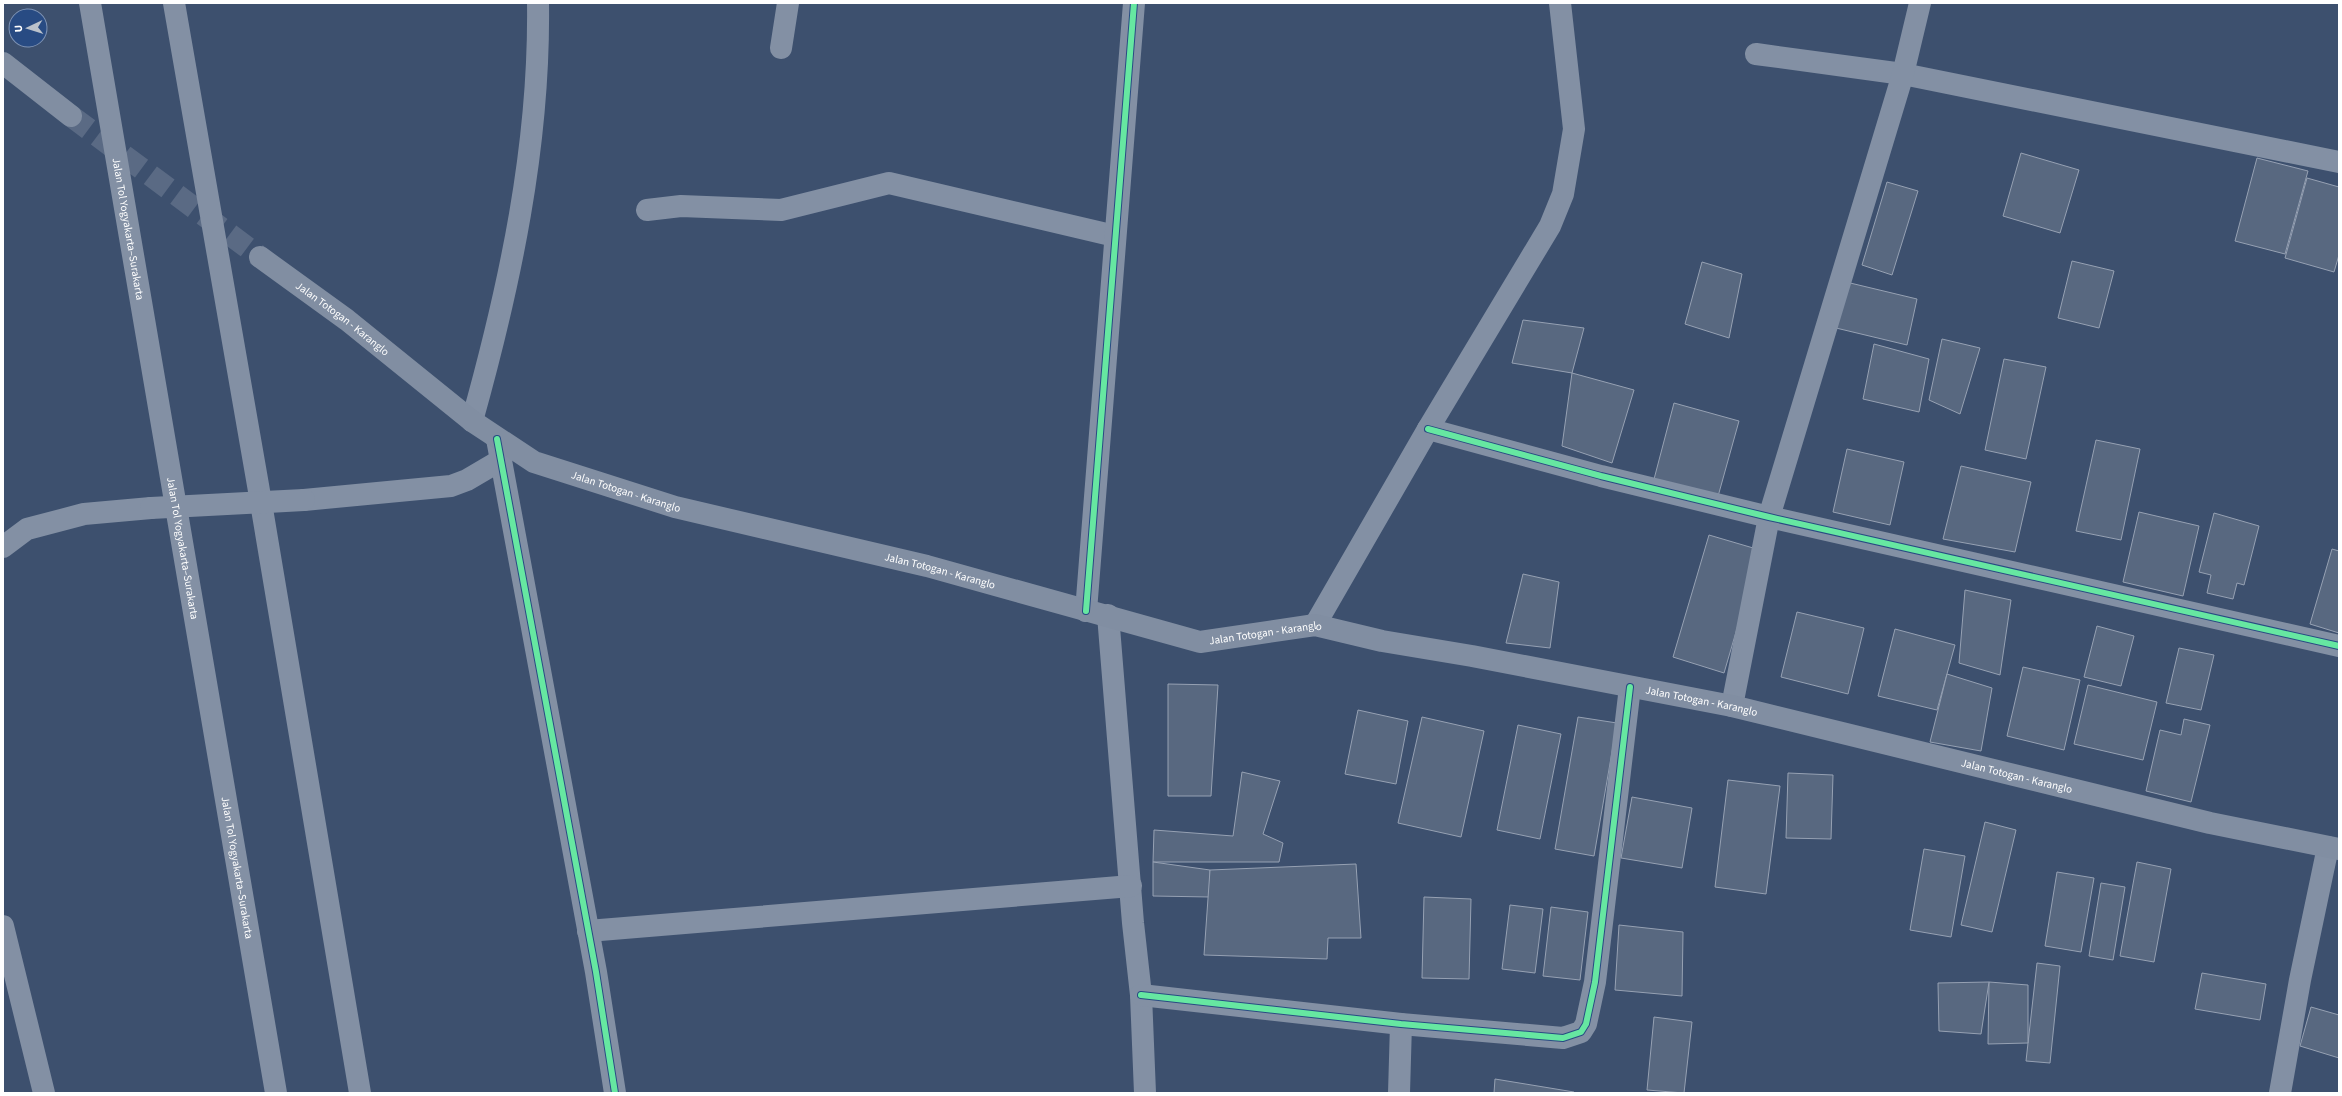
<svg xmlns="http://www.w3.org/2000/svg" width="2342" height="1096" font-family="'Source Sans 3',sans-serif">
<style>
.building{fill:#586880;stroke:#96a1b3}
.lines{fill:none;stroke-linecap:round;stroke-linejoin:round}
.major-tunnel{stroke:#5a6a84;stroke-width:22;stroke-dasharray:22 11;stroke-linecap:butt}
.minor{stroke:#8390a4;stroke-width:22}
.major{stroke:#818ea2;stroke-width:22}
.highway{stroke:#8390a4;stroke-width:22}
.minor-bridge{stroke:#8390a4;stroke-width:22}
.cycleway-casing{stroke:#284b83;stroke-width:8}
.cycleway{stroke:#66e7a1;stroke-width:6}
.labels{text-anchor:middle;stroke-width:4;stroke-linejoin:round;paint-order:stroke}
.street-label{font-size:11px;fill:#fff;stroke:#284b83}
</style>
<rect width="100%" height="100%" fill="#3d506e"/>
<g class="building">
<path d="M2021,153L2079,170L2060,233L2003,216Z"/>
<path d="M2257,158L2308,171L2285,254L2235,241Z"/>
<path d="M2307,178L2339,187V255L2334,272L2285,258Z"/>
<path d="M1887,182L1918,191L1892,275L1862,265Z"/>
<path d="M2072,261L2114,271L2099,328L2058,318Z"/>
<path d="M1702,262L1742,274L1729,338L1685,324Z"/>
<path d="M1846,282L1917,299L1907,345L1836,328Z"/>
<path d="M1523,320L1584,328L1572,373L1512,363Z"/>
<path d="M1942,339L1980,348L1960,414L1929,400Z"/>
<path d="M1874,344L1929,359L1919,412L1863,399Z"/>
<path d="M2004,359L2046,367L2026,459L1985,450Z"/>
<path d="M1572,373L1634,390L1612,463L1562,446Z"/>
<path d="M1674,403L1739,421L1717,500L1653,483Z"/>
<path d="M2096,440L2140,449L2121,540L2076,531Z"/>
<path d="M1847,449L1904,462L1890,525L1833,512Z"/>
<path d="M1961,466L2031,482L2015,552L1943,539Z"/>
<path d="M2139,512L2199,526L2183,596L2123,582Z"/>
<path d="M2214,513L2259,526L2244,585L2237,583L2233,599L2207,593L2211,575L2199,572Z"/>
<path d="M1709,535L1760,550L1724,673L1673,657Z"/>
<path d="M2332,549L2339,551V633L2310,624Z"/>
<path d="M1523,574L1559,582L1550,648L1506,643Z"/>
<path d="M1965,590L2011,600L2000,675L1959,663Z"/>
<path d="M1797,612L1864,628L1848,694L1781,677Z"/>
<path d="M2097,626L2134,636L2121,686L2084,677Z"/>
<path d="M1895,629L1955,645L1937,710L1878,696Z"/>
<path d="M2179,648L2214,655L2201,710L2166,703Z"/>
<path d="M2023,667L2080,680L2064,750L2007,736Z"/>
<path d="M1947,674L1992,688L1981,751L1930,742Z"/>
<path d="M1168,684L1218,685L1211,796H1168Z"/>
<path d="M2088,685L2157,702L2143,760L2074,744Z"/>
<path d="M1358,710L1408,721L1396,784L1345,774Z"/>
<path d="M1422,717L1484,731L1461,837L1398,823Z"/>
<path d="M1578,717L1617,723L1594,856L1555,849Z"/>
<path d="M2184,719L2210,725L2191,802L2146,791L2160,730L2181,735Z"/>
<path d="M1518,725L1561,734L1540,839L1497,830Z"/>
<path d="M1242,772L1280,781L1263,834L1283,843L1279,862H1153L1154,830L1233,836Z"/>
<path d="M1788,773L1833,775L1831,839L1786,838Z"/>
<path d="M1728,780L1780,786L1766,894L1715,887Z"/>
<path d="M1632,797L1692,808L1682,868L1621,858Z"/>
<path d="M1985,822L2016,830L1992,932L1961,925Z"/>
<path d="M1924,849L1965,856L1951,937L1910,930Z"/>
<path d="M1153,862L1210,870V897L1153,896Z"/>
<path d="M2137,862L2171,869L2154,962L2120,956Z"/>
<path d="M1356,864L1361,938H1328L1327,959L1204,955L1210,870Z"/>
<path d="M2057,872L2094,878L2081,952L2045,946Z"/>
<path d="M2101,883L2125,887L2113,960L2089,956Z"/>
<path d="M1424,897L1471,899L1469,979L1422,978Z"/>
<path d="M1510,905L1543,909L1535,973L1502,969Z"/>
<path d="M1551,907L1588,912L1580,980L1543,976Z"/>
<path d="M1619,925L1683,932L1682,996L1615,990Z"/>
<path d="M2037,963L2060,966L2050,1063L2026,1061Z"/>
<path d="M2202,973L2266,984L2260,1020L2195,1009Z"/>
<path d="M1989,982L2028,985V1043L1988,1044Z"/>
<path d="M1989,982L1981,1034L1939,1031L1938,983Z"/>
<path d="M2311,1007L2339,1015V1058L2300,1046Z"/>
<path d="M1654,1017L1692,1022L1684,1093L1647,1090Z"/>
<path d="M1495,1079L1574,1092V1093H1494Z"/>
</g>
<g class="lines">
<path class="major-tunnel" d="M71,116L260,257"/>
<g class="minor">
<path d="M781,48L788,3"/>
<path d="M1756,54L1903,74L2339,162"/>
<path d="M647,210L681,206L781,210L889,183L1115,236"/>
<path d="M472,421C510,285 540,145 538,3"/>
<path d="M1428,429L1601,476L1769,517L2339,646"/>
<path d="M497,439L596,972L615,1093"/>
<path d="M304,500L451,486L467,480L501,460"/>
<path d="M3,547L27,529L84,514L151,508"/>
<path d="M1086,611L1134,3"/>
<path d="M1108,615L1133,923L1141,995L1145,1093"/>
<path d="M1315,625L1428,429L1550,226L1563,194L1574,129L1560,3"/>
<path d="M1732,706L1769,517L1903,74L1920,3"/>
<path d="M3,926L44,1093"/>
<path d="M588,931L1131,886"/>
<path d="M1141,995L1401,1024L1563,1038L1581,1032L1586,1024L1595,982L1630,687"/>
<path d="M1399,1093L1401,1024"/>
<path d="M2280,1093L2300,980L2328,847"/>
</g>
<g class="major">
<path d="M3,63L71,116"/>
<path id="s1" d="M260,257L347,320L472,421L534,462L675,507L927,566L1200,642L1315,625L1382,641L1472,656L1732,706L2210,823L2339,849"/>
</g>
<g class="highway">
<path id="s2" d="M90,3L276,1093"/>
<path d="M174,3L258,485L360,1093"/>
</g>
<path class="minor-bridge" d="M151,508L304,500"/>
<g class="cycleway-casing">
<g id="cycleway">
<path d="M1428,429L1601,476L1769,517L2339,646"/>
<path d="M497,439L596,972L615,1093"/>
<path d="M1086,611L1134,3"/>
<path d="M1141,995L1401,1024L1563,1038L1581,1032L1586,1024L1595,982L1630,687"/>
</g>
</g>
<use href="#cycleway" class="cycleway"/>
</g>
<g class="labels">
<g class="street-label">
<text dy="4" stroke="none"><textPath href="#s2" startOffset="229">Jalan Tol Yogyakarta–Surakarta</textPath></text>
<text dy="4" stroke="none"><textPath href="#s1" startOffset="103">Jalan Totogan - Karanglo</textPath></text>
<text dy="4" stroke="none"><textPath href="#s1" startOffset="439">Jalan Totogan - Karanglo</textPath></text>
<text dy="4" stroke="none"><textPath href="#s2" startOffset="553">Jalan Tol Yogyakarta–Surakarta</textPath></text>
<text dy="4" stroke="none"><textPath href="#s1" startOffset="763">Jalan Totogan - Karanglo</textPath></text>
<text dy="4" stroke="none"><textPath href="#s1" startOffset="1099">Jalan Totogan - Karanglo</textPath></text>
<text dy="4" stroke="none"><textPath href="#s1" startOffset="1543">Jalan Totogan - Karanglo</textPath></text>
<text dy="4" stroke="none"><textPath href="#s1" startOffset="1867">Jalan Totogan - Karanglo</textPath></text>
<text dy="4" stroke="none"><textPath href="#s2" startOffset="877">Jalan Tol Yogyakarta–Surakarta</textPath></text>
</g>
</g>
<rect width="2342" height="1096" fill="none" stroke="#ffffff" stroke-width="8"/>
<g transform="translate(28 28) rotate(266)"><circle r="19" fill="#284b83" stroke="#7e93b5"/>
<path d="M0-3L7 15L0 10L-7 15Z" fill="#bbc2cc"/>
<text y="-6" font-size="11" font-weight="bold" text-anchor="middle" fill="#ffffff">U</text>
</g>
</svg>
